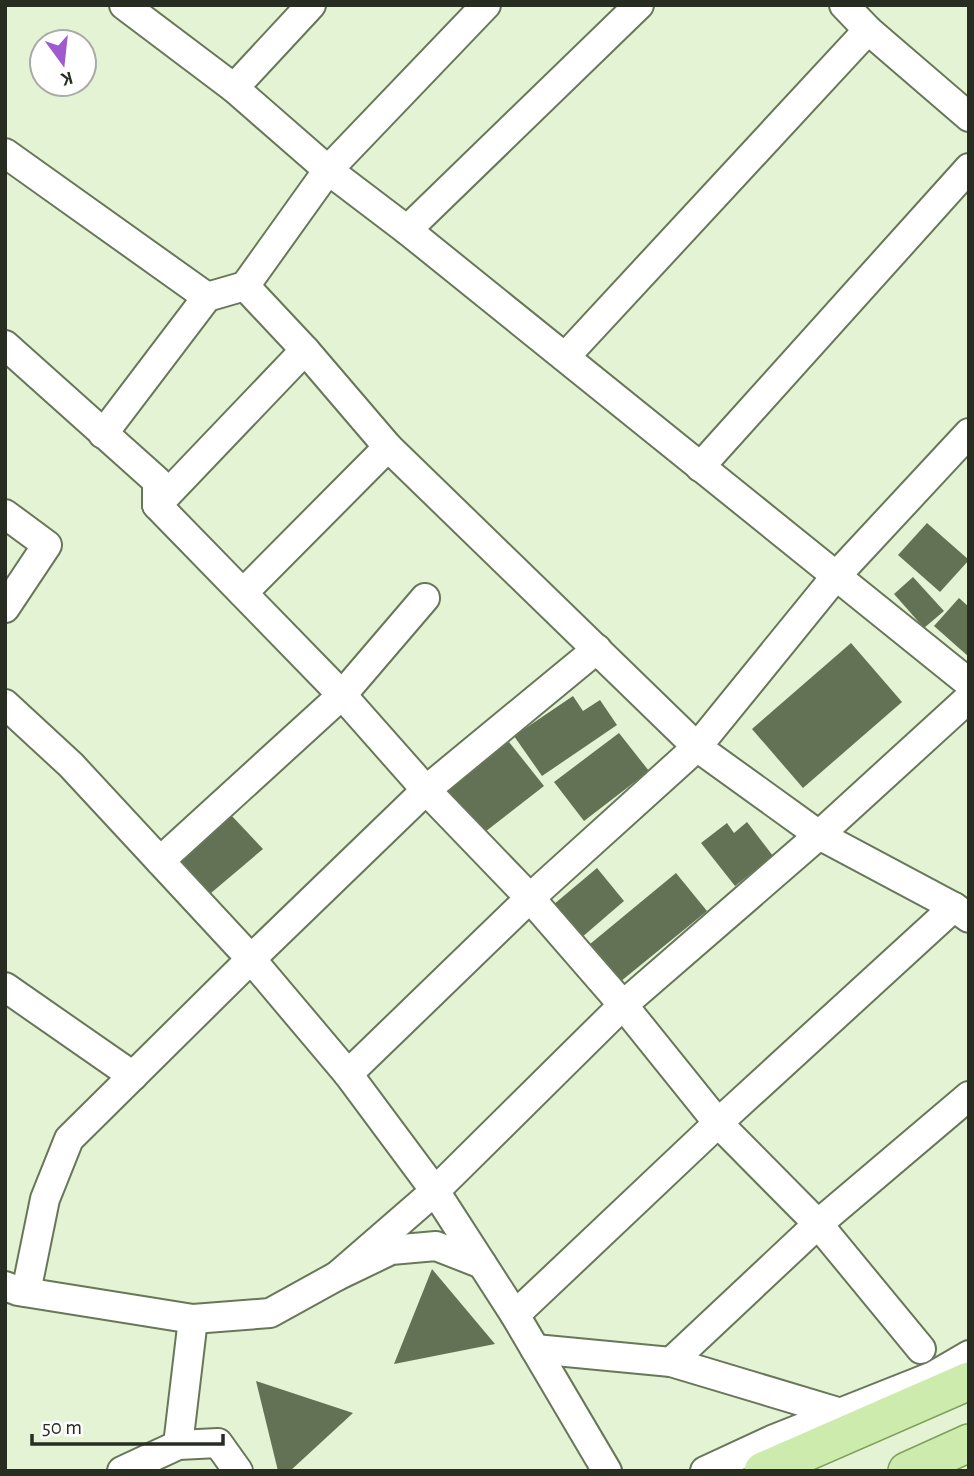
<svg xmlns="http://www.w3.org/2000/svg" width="974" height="1476" font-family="'Alegreya Sans',sans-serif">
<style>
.building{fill:#637255}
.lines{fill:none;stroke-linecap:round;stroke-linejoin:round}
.minor-casing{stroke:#687659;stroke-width:32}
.major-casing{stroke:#7f9f5a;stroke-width:40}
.minor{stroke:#fff;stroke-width:28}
.major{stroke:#ceebae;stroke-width:37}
</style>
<rect width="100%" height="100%" fill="#e3f3d3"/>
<g class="building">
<path d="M927,523L969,560L940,592L898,555Z"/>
<path d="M913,577L944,611L924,628L894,594Z"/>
<path d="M959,598L969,607V657L934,626Z"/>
<path d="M851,643L902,702L803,788L752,729Z"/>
<path d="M573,696L583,711L600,700L617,725L542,776L514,736Z"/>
<path d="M619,733L649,771L584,821L554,782Z"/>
<path d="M509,742L544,786L481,835L446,791Z"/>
<path d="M231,815L263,849L211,893L180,860Z"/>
<path d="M747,822L773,856L735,886L701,843L727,823L734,833Z"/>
<path d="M597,868L624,901L581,938L553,905Z"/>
<path d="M676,873L707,911L615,986L584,949Z"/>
<path d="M432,1269L495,1344L394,1364Z"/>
<path d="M256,1381L353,1413L290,1471H278Z"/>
</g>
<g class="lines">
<g class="minor-casing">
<g id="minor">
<path d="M124,5L234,88L328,170L407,230L969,683"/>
<path d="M844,5L868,30L969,117"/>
<path d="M234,88L311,5"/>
<path d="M5,153L207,297"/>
<path d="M407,230L639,5"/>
<path d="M245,286L305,350L388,447L697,747L819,835L954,907L969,918"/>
<path d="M5,345L157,481V505L342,695L426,790L530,898L623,1005L718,1123L818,1224L921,1349"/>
<path d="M565,357L868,30"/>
<path d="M103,434L207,297L245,286L328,170L486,5"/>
<path d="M700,467L969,168"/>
<path d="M157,505L305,350"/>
<path d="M5,514L47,545L5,608"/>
<path d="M243,593L388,447"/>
<path d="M5,704L71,765L251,959L348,1074L435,1191L515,1315L607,1471"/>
<path d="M160,861L342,695L425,598"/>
<path d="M5,987L133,1076"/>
<path d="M348,1074L530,898L697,747L836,576L969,433"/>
<path d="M337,1276L435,1191L623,1005L819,835L969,698"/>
<path d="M5,1286L18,1291L193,1319L270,1313L337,1276L391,1250L436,1246L482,1264"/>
<path d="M26,1292L45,1199L69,1139L251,959L426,790L597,649"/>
<path d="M515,1315L718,1123L954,907"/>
<path d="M535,1349L671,1362L841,1413"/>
<path d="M671,1362L818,1224L969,1096"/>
<path d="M178,1445L193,1319"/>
<path d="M122,1471L178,1445L218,1443L238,1471"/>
<path d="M705,1471L774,1439L933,1376L969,1355"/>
</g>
</g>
<g class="major-casing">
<g id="major">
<path d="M763,1471L969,1381"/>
<path d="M907,1471L969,1443"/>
</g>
</g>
<use href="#minor" class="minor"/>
<use href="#major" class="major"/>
</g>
<rect width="974" height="1476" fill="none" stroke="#272d21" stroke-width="14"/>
<g transform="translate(63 63) rotate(165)"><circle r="33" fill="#ffffff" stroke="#a9aba6" stroke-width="2"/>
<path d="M0-5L12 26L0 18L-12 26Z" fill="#9f5acf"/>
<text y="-10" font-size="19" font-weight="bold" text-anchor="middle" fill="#272d21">K</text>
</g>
<path d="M32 1434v10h191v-10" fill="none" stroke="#272d21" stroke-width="3.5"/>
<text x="42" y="1434" font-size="21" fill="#272d21" stroke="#ffffff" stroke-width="5" paint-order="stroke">50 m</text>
</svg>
